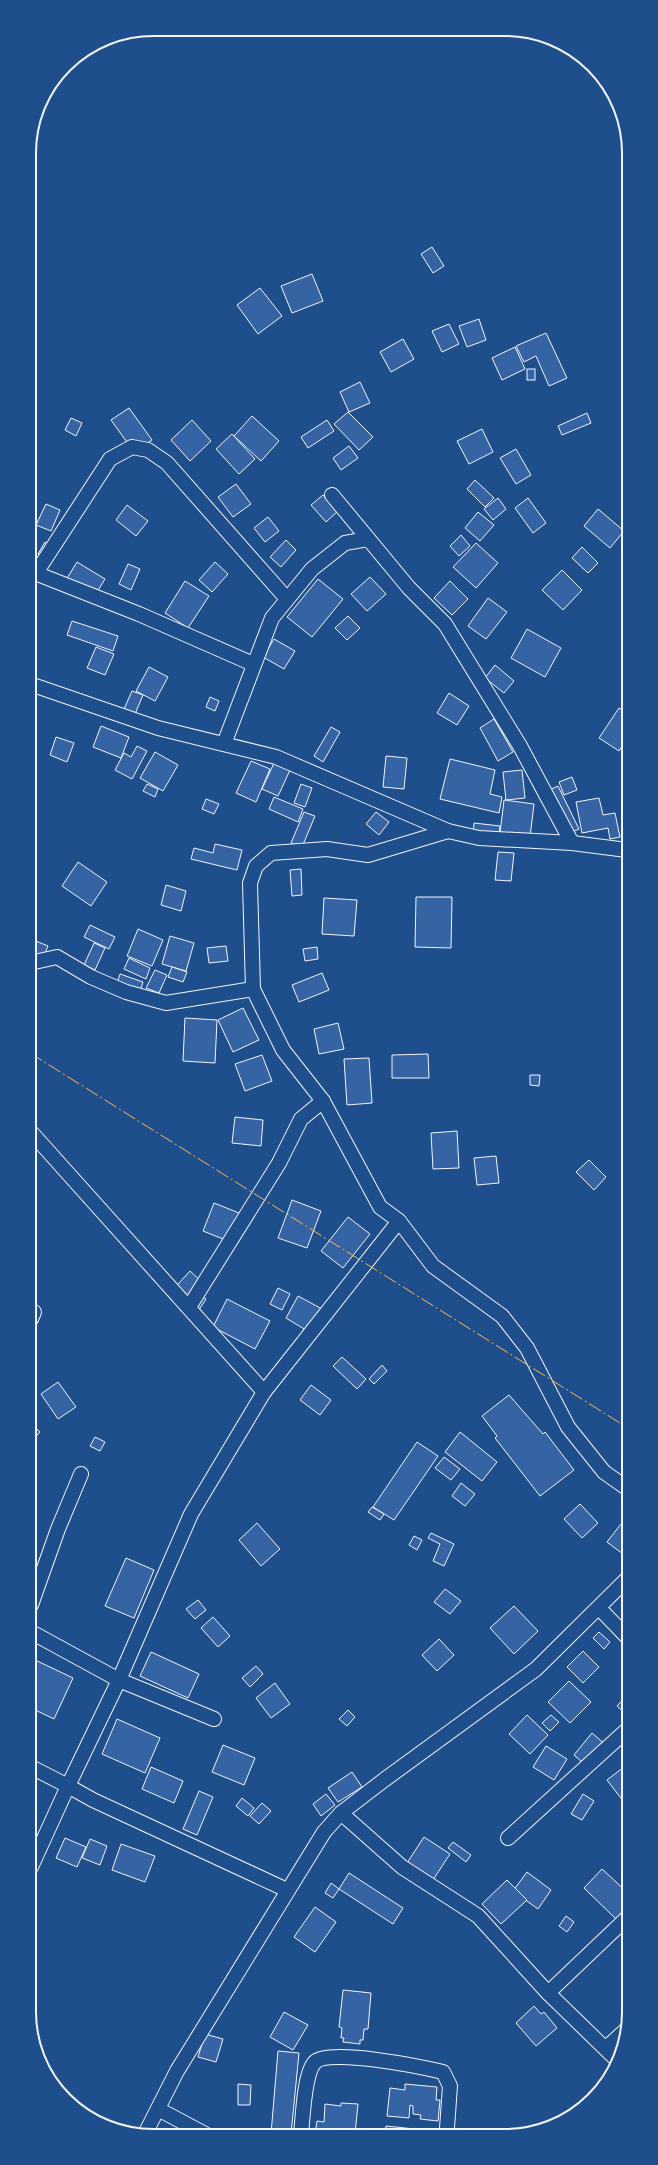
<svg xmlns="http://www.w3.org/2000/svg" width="658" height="2165" font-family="'IBM Plex Sans',sans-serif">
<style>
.building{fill:#3563a3;stroke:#f2f6ff}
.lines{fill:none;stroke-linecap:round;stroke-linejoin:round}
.street-casing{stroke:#f2f6ff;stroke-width:16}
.street{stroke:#1f4e8c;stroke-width:14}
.power{stroke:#ffb74d;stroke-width:1;stroke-dasharray:14 3 2 3;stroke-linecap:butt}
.rim{fill:none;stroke:#f2f6ff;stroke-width:2}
</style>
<rect width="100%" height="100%" fill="#1f4e8c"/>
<g class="building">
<path d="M432,247L444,266L433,273L421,254Z"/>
<path d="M312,274L323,301L292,313L281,286Z"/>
<path d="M260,288L282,316L258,334L237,305Z"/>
<path d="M479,319L486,340L467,347L459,326Z"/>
<path d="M449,324L459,344L442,352L432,331Z"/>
<path d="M546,333L567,378L549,386L536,356L524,362L516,346Z"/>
<path d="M403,339L414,359L391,372L380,352Z"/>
<path d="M515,347L525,369L502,380L492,358Z"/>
<rect x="527" y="369" width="8" height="11"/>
<path d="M360,382L370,403L349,412L340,392Z"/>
<path d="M129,408L152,440L134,452L111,420Z"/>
<path d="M348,412L373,437L359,450L334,424Z"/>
<path d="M587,413L591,423L562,435L558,426Z"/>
<path d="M252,416L279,441L261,461L234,436Z"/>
<path d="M71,418L82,423L76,436L65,430Z"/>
<path d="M192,420L211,441L190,461L171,440Z"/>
<path d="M327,420L334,431L308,448L301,437Z"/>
<path d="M482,429L493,452L469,464L457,441Z"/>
<path d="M232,434L255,459L239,474L216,449Z"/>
<path d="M349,446L358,458L341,470L333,458Z"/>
<path d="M516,449L531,475L516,484L500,458Z"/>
<path d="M475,480L494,498L485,507L467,489Z"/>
<path d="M236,484L251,504L233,517L218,497Z"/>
<path d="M323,495L338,511L326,522L311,505Z"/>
<path d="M498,498L506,509L493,520L484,509Z"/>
<path d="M528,498L546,523L533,533L515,508Z"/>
<path d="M46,504L60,510L51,531L36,525Z"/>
<path d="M127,505L148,521L136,536L116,520Z"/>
<path d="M598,509L624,531L610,548L584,526Z"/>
<path d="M478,512L494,525L480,541L465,528Z"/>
<path d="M268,517L279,531L265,542L254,528Z"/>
<path d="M461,535L470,546L459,556L450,546Z"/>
<path d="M286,540L296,550L281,567L270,557Z"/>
<path d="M45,542L53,548L46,559L38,554Z"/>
<path d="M476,543L498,563L476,588L453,567Z"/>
<path d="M582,547L598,563L588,573L572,558Z"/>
<path d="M77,562L105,579L94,597L66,580Z"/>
<path d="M215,562L228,574L212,592L199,580Z"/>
<path d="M128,564L140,569L131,590L119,584Z"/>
<path d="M562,570L582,590L563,610L542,590Z"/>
<path d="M370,577L386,594L367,611L351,594Z"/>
<path d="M318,579L343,599L312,637L287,617Z"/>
<path d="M185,581L209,596L188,628L165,613Z"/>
<path d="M450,581L468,599L452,615L434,598Z"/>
<path d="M488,598L507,612L486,639L468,626Z"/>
<path d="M348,616L360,628L347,640L335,628Z"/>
<path d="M72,621L118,636L113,651L67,635Z"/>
<path d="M527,629L561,648L545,677L511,658Z"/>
<path d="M274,639L295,651L284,669L263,657Z"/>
<path d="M96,647L114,654L105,675L87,668Z"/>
<path d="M495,665L514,681L504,693L485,678Z"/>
<path d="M149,667L168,677L155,701L136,691Z"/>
<path d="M132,691L143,695L135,714L124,709Z"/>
<path d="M449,693L469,706L457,725L437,713Z"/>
<path d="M210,697L219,701L215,711L206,707Z"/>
<path d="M619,708L627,713V738L619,751L599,738Z"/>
<path d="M494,719L513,752L498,761L480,728Z"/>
<path d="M101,726L129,737L121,758L93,747Z"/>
<path d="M331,727L340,732L323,762L314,756Z"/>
<path d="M56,737L74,743L67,762L50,755Z"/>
<path d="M137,746L147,751L132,779L115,770L124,753L131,757Z"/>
<path d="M155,752L178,765L163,791L140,778Z"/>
<path d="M386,756L407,758L404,789L383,787Z"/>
<path d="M450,759L495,770L490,794L502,797L499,813L440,799Z"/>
<path d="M251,761L270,769L256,802L236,793Z"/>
<path d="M275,761L291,768L278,796L262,789Z"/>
<path d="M522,770L525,798L506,800L503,772Z"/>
<path d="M572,777L577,790L564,795L559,782Z"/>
<path d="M147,784L158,789L155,797L143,791Z"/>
<path d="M301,784L312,788L305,807L294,803Z"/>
<path d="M558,786L579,829L568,834L547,791Z"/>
<path d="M274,797L303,809L298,822L269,809Z"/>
<path d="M599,798L603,815L615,813L620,837L610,839L608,828L582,833L576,802Z"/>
<path d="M206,799L219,804L214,814L202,809Z"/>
<path d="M504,800L534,804L530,837L500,833Z"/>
<path d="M304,812L315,816L302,847L291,843Z"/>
<path d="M376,812L389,822L379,835L366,824Z"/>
<path d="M474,823L500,826L499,837L473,835Z"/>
<path d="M215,844L242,850L237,870L191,859L194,848L213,853Z"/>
<path d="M498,852L514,853L511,881L495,880Z"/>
<path d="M78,862L107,882L91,906L62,886Z"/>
<path d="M301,869L302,895L292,896L290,870Z"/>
<path d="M166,885L186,891L181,911L161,905Z"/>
<path d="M416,897H452L451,948L415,947Z"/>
<path d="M324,898L357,900L354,936L322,934Z"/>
<path d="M90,925L115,937L109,949L84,937Z"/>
<path d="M138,929L163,940L152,966L127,956Z"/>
<path d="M170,936L194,943L186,971L162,964Z"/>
<path d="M31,939L48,946L43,958L30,952Z"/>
<path d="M94,943L105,948L95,970L84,965Z"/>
<path d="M226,946L228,961L209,963L207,948Z"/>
<path d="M317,947L318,959L305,961L303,949Z"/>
<path d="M129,958L150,968L146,979L124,969Z"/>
<path d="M172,967L187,972L183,982L168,977Z"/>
<path d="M155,970L167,975L159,993L146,988Z"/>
<path d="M322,973L329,990L299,1002L292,985Z"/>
<path d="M120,974L143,982L139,995L116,987Z"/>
<path d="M625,991H628V1024H622Z"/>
<path d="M243,1008L259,1040L233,1052L218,1020Z"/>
<path d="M185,1018L217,1020L215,1063L183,1061Z"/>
<path d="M338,1023L344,1049L319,1054L314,1029Z"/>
<path d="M428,1054L429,1078H392V1055Z"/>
<path d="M262,1055L272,1081L245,1091L235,1064Z"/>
<path d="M369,1058L372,1103L347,1105L344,1059Z"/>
<path d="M530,1075H540L539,1086L530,1085Z"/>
<path d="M235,1117L263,1120L261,1146L232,1143Z"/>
<path d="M457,1131L459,1168L433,1169L431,1133Z"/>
<path d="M496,1156L499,1183L477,1185L474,1158Z"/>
<path d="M589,1160L606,1177L594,1190L576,1172Z"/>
<path d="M292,1200L321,1211L307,1248L278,1238Z"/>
<path d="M214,1203L239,1213L228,1241L203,1231Z"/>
<path d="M348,1217L370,1234L343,1268L321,1251Z"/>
<path d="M190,1271L204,1284L183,1307L169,1294Z"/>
<path d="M278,1288L290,1294L282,1310L270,1304Z"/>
<path d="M197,1292L206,1299L195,1316Z"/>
<path d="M298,1296L322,1309L309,1332L286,1318Z"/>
<path d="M227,1299L270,1321L255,1349L213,1327Z"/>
<path d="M342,1357L366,1379L357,1389L333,1366Z"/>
<path d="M382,1365L387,1371L374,1384L369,1379Z"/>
<path d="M58,1382L76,1407L58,1419L41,1394Z"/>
<path d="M311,1385L331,1400L320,1415L300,1400Z"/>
<path d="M509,1395L543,1434L545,1432L574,1470L540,1496L495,1438L497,1436L482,1416Z"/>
<path d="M31,1423L40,1432L31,1442Z"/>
<path d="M460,1432L497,1462L482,1481L445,1452Z"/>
<path d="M95,1437L105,1442L100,1451L90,1446Z"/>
<path d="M417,1442L438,1456L394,1520L373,1507Z"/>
<path d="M444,1457L460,1469L451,1480L435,1468Z"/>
<path d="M461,1483L475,1494L465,1506L452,1496Z"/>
<path d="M580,1504L598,1523L582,1538L564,1519Z"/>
<path d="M372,1507L384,1514L380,1520L368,1512Z"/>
<path d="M628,1515V1555L627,1557L607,1542Z"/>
<path d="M257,1523L280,1549L261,1566L239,1540Z"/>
<path d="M431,1533L454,1544L444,1566L433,1561L440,1544L428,1538Z"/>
<path d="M414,1536L422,1540L417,1550L409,1545Z"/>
<path d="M126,1558L154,1570L134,1618L105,1606Z"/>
<path d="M445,1589L461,1601L450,1614L434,1602Z"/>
<path d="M198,1600L206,1610L195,1619L186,1609Z"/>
<path d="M514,1606L538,1631L514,1654L490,1628Z"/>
<path d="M213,1617L230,1636L218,1647L201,1628Z"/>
<path d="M599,1632L610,1642L604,1649L593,1638Z"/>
<path d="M439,1639L454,1655L437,1671L422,1655Z"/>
<path d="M583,1651L599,1667L583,1683L567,1667Z"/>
<path d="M151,1652L199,1674L188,1698L140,1676Z"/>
<path d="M33,1659L73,1678L54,1719L31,1708Z"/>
<path d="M256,1666L263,1674L250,1687L242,1678Z"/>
<path d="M569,1681L591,1702L570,1723L548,1702Z"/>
<path d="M275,1683L290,1704L271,1718L256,1698Z"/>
<path d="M628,1694V1716L617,1706Z"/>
<path d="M348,1710L355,1717L347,1726L339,1719Z"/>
<path d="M527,1715L548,1735L530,1754L509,1734Z"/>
<path d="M551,1715L559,1722L550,1731L542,1723Z"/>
<path d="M117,1719L160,1738L145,1773L102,1754Z"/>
<path d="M592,1733L608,1747L589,1768L574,1755Z"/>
<path d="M223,1745L255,1758L244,1785L212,1772Z"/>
<path d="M546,1746L567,1759L554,1780L533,1767Z"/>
<path d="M628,1764L629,1805L627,1806L607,1780Z"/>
<path d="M151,1767L183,1781L174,1803L142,1789Z"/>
<path d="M352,1772L362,1787L338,1802L328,1788Z"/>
<path d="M199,1791L213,1797L197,1835L183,1829Z"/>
<path d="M326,1794L335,1805L321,1816L313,1804Z"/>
<path d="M583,1794L594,1801L582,1820L571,1814Z"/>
<path d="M242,1798L254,1808L248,1816L236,1806Z"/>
<path d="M262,1803L271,1811L259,1824L250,1816Z"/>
<path d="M424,1837L450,1854L431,1883L405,1866Z"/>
<path d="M65,1838L86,1847L77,1867L56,1858Z"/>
<path d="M90,1839L107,1846L100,1865L82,1858Z"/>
<path d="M453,1842L471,1855L466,1862L448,1848Z"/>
<path d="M121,1844L155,1856L145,1882L112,1870Z"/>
<path d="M602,1869L629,1894V1905L616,1919L584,1888Z"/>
<path d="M527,1872L551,1890L538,1909L513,1891Z"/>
<path d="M349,1873L403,1908L393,1924L339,1889Z"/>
<path d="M507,1880L527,1900L501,1924L482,1904Z"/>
<path d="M331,1883L339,1889L333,1898L325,1893Z"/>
<path d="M315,1907L336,1922L315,1952L294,1937Z"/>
<path d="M566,1916L574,1922L567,1932L559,1926Z"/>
<path d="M343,1990L371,1993L368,2029H364L363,2040H360V2044L343,2042L344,2038H341L342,2028L339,2027Z"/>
<path d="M534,2006L541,2014L544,2012L557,2028L536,2046L516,2023Z"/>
<path d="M284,2012L308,2025L293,2050L270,2037Z"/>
<path d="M205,2034L223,2039L216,2062L198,2057Z"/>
<path d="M278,2051L299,2053L291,2134H271Z"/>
<path d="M238,2084L251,2085L250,2105H238Z"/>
<path d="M405,2084L437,2087L436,2100H440L438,2121L420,2119L421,2115L413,2114V2106L410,2105L409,2118L387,2116L390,2088L405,2090Z"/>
<path d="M341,2103L358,2104L355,2134H315L317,2121L324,2122L325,2104L341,2106Z"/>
<path d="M386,2126L434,2131L433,2134H385Z"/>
</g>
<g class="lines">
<g class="street-casing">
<g id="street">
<path d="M332,495L409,588L445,624L520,746L572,843"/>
<path d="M30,571L139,614L253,664"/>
<path d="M36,573L110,459L132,447L148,450L167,463L287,599"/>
<path d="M30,684L158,728L276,757L448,831L479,838L572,843L627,850"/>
<path d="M224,744L272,618L312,569L345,543L368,539"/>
<path d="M448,831L368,855L327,849L271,853L256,866L250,883L253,989L283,1050L323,1101L380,1207L399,1221L433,1266L502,1316L527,1348L568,1427L604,1472L628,1489"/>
<path d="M30,963L57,957L91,977L126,992L166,1003L253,989"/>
<path d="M30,1131L264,1392"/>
<path d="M189,1307L279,1163L301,1119L323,1101"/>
<path d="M31,1319L34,1312"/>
<path d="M31,1605L58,1529L81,1474"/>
<path d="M599,1608L628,1638"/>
<path d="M31,1632L119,1680L214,1719"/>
<path d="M31,1767L68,1786L31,1867"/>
<path d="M341,1813L402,1867L478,1916L548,1993L618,2061"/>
<path d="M508,1838L628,1729"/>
<path d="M287,1890L93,1800L68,1786L119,1680L191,1514L264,1392L399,1221"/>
<path d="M548,1993L629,1916"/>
<path d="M606,2048L626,2030"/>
<path d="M158,2109L205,2134"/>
<path d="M145,2134L177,2071L324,1832L341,1813L384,1780L536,1669L628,1578"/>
<path d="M301,2134C303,2117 304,2073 315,2062C329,2048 422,2067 443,2072L450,2086L447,2128"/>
</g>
</g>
<use href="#street" class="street"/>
<path class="power" d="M30,1053L628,1428"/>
</g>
<path d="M0 0H658V2165H0ZM153 36H505A117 117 0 0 1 622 153V2012A117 117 0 0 1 505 2129H153A117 117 0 0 1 36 2012V153A117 117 0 0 1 153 36Z" fill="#1f4e8c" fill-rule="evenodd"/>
<path class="rim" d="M153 36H505A117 117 0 0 1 622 153V2012A117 117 0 0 1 505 2129H153A117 117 0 0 1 36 2012V153A117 117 0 0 1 153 36Z"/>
</svg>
